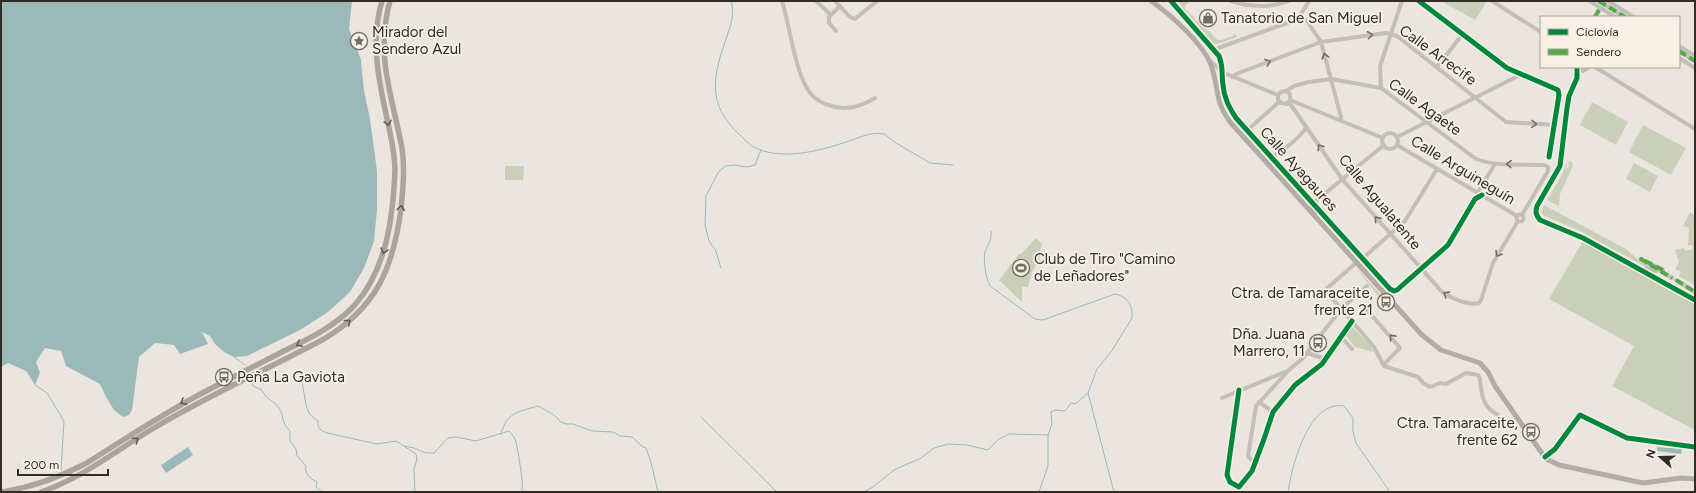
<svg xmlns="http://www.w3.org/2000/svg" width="1696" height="493" font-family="Figtree,sans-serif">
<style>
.green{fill:#cacfb9}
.water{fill:#9cb9ba}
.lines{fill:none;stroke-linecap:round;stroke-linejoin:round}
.stream{stroke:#9cb9ba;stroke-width:1}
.minor{stroke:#c3beb8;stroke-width:4}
.major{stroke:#b2aca7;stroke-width:5}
.highway{stroke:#a9a49d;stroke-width:5.5}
.quiet{stroke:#54ab44;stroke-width:4;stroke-dasharray:8 4;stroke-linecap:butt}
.cycleway-casing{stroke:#f8f0e5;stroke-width:8}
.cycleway{stroke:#00873e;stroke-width:5}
.oneway{stroke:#746d68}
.oneway2{stroke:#625b56}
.labels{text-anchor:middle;stroke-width:3.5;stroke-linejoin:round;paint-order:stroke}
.poi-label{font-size:15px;fill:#332b26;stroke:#f8f0e5;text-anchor:start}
.street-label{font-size:15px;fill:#332b26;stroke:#f8f0e5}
</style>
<rect width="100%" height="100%" fill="#eae5de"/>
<g class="green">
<path d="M1190,1L1184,7L1204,29L1208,30L1217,40H1221L1233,36L1234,33L1237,37L1217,44H1214L1178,2Z"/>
<path d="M1441,1H1483L1486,3L1475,20Z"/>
<path d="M1592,102L1628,122L1616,145L1580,125Z"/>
<path d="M1643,125L1686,148L1671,175L1629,152Z"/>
<path d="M1567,160L1566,168H1568L1569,161L1572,162L1573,166L1560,194L1559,206L1547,200L1563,173Z"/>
<path d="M1634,163L1658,176L1650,192L1626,179Z"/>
<path d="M505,166H524L523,180H505Z"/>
<path d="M1544,205L1626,249L1640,261L1656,270L1646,267L1578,230L1544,216L1541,212Z"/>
<path d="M1690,212L1695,216V285L1679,276L1681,272L1675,269L1679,262L1675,250L1684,248L1685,251L1693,249L1692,245H1688L1689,228L1683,226Z"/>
<path d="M1036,238L1042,244L1039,260L1032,272L1028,287H1022V302L999,280L1019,254H1021Z"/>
<path d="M1583,241L1695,302V430L1612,386L1634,346L1549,299Z"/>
<path d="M1356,268L1382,296L1378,300V296Z"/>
<path d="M1351,326L1370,345L1373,352L1355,347L1345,334Z"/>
</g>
<g class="water">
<path d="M1,1H352L349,29L361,60L364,91L370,119L377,171V210L374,241L364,268L350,292L328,312L300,330L247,356L234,357L224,352L215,344L210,336L202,332L208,344L180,354L174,345L155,343L139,357L132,410L129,415L123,417L114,410L106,397L100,384L66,366L61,351L45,348L36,362L40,373L35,385L26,371L8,363L1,367Z"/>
<path d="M188,447L193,455L166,473L161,465Z"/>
<path d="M1657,447L1682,449L1681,454L1657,451Z"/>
</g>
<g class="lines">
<g class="stream">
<path d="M731,1C735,14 731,24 727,36C713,76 706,104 740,135C744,139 748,143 752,146C779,162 820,151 849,141C859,138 872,131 884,134C888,136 892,141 896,143C906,149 915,154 925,160L930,163L953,165"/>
<path d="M991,231C992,243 988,242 985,252C983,261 986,278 990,286L1035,319L1043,320L1115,294C1128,297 1133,305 1132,318L1111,352L1097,369L1088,393L1114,492"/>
<path d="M721,268L716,251L709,241L705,225L706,196L719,171L726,166L734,165L747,167L755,165L761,150"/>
<path d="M234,357L245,365"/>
<path d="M299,373C305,386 303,400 309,413C311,416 315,419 318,421C318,429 320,430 327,433L377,444L396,441L404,446L414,448L426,453H434L448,438L456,437L476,441L509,431C512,434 515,438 516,442C518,452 524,484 522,492"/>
<path d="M252,383L253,386L262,390C265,399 275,401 279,408C285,418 280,421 290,431V441L296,449L297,456L306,466C304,473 310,479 317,482L316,487L322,492"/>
<path d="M35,385L47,393L64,421L61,470"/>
<path d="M701,417L777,492"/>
<path d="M501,434C507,412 518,412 538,406L554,415L561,422L566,424H573L592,431L613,432L620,436L632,437L643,447L646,448C652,462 654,477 658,492"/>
<path d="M405,447L416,454L417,459L414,469L415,492"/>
<path d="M864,492L873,487L894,470L921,458L934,448L948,444L967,445L988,450L999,439L1009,434L1048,435"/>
<path d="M1039,492L1048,466V435L1052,424L1051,412L1055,410L1065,411L1071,403L1075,404L1088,393"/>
<path d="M1288,492C1292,466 1308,400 1344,406L1353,418V431L1356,443L1390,492"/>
</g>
<g class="minor">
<path d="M782,1C790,26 795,75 811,94C816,100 824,104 832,106C847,111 862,106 875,98"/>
<path d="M816,1L831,15"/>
<path d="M835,1L850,17L855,19L877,1"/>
<path d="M1171,1L1219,56C1224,69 1221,72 1223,85C1224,98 1229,107 1236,118L1390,289L1394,291L1397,290L1448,245L1475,199L1482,195"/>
<path d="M1231,1C1249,7 1271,8 1289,1"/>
<path d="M1419,1L1507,68L1558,90L1559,95L1549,157"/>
<path d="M1492,1L1541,32"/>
<path d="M1590,1L1615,17"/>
<path d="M1599,1L1625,17"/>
<path d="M1608,1L1634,17"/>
<path d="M1300,15L1307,21L1321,42L1341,117L1340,120"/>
<path d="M1595,17L1600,8"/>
<path d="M836,31L829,23V17L840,6"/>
<path d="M1679,46L1695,56"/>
<path d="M1213,50L1298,19L1309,1"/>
<path d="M1679,51L1695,61"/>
<path d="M1679,58L1695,68"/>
<path d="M1209,60L1224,73L1278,95"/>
<path d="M1437,67L1462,35"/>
<path d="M1595,67L1695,129"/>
<path d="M1577,68L1583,71L1589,67"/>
<path d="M1577,69V78L1569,96L1567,108L1560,166L1537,206C1535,212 1536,215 1540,220L1583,238L1695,300"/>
<path d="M1232,77L1236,74L1321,42L1386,33L1397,36L1506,122L1555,125"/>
<path d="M1381,88L1380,66L1402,1"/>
<path d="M1286,91L1294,86L1309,82L1331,79L1381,88L1476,159C1497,167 1522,164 1544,165L1548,167V171L1522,215"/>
<path d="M1278,95V100L1281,103L1287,104L1290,100"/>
<path d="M1278,95L1281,92L1286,91L1290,94V100"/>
<path d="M1290,100L1383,138"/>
<path d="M1289,102L1342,179L1442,292C1451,298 1468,306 1479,303L1481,300L1493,263L1518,221"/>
<path d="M1249,132L1251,127L1279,102"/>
<circle cx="1390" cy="141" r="8"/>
<path d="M1397,137L1516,77L1518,73"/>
<path d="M1397,145L1517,216"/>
<path d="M1270,156C1279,155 1302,136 1306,127"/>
<path d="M1478,192L1495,164"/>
<path d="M1311,205L1384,145"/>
<circle cx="1520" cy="218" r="3.5"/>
<path d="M1363,258L1405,221L1437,169"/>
<path d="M1356,263L1325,290L1374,347L1384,366L1418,377L1423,383L1430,387L1440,383L1446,384L1466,373L1478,375C1481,379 1480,383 1481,388C1483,402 1486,408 1498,415"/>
<path d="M1645,268L1656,271"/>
<path d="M1663,270L1641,259L1672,278"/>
<path d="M1676,280L1695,292"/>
<path d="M1366,309L1400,348L1385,363H1382"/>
<path d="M1341,337L1352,349"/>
<path d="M1307,353L1326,359"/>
<path d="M1239,390L1227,475L1230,482L1239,487L1252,471L1264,439L1273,412L1295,385L1322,364L1352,321"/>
<path d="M1222,398L1287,371"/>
<path d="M1259,402L1273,412"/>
<path d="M1545,457L1555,449L1580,415L1627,438L1695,447"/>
<path d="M1254,463L1248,456L1256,406L1289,370L1303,358L1341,309L1367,286"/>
</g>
<g class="major">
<path d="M1151,1C1170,14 1206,46 1212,68C1219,90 1215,102 1230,122L1422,335L1441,350L1480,363L1488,372L1495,386L1546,459L1559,465L1643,483L1681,478L1695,479"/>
<path d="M1312,204V209L1315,213"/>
</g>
<g class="highway">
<path d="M3,492C32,487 58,478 85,464C127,438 168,410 212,388C235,376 259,364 282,352C308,339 334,327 354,306C387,269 393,217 395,170C395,154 391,138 388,123C379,83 370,41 382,1"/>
<path d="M41,492C86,476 115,451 154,428C209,395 268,369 324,339C377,307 393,268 401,209C403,189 405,168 402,148C392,95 375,56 390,1"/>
</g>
<g class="quiet">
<path d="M1599,1L1625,17"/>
<path d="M1595,17L1600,8"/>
<path d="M1679,51L1695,61"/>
<path d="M1663,270L1641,259L1672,278"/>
<path d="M1676,280L1695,292"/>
</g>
<g class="cycleway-casing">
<g id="cycleway">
<path d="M1171,1L1219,56C1224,69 1221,72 1223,85C1224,98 1229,107 1236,118L1390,289L1394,291L1397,290L1448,245L1475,199L1482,195"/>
<path d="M1419,1L1507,68L1558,90L1559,95L1549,157"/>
<path d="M1577,69V78L1569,96L1567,108L1560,166L1537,206C1535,212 1536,215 1540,220L1583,238L1695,300"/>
<path d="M1239,390L1227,475L1230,482L1239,487L1252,471L1264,439L1273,412L1295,385L1322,364L1352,321"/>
<path d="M1545,457L1555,449L1580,415L1627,438L1695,447"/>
</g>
</g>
<use href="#cycleway" class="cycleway"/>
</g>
<defs><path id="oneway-chevron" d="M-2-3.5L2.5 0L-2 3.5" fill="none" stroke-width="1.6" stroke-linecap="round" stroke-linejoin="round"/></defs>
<g class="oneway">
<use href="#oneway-chevron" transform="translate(1370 35) rotate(-8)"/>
<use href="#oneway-chevron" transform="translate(1325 56) rotate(-105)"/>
<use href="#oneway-chevron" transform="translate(1268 62) rotate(-20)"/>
<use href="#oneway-chevron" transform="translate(1534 124) rotate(2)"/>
<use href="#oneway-chevron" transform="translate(1320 147) rotate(-126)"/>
<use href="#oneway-chevron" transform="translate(1509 164) rotate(-178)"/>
<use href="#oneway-chevron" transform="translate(1377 219) rotate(-131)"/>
<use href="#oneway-chevron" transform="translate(1498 254) rotate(122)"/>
<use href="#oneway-chevron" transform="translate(1446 294) rotate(-148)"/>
<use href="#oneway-chevron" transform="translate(1392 337) rotate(-132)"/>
</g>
<g class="oneway2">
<use href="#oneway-chevron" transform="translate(388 123) rotate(78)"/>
<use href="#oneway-chevron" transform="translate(401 208) rotate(-83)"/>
<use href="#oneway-chevron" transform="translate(384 251) rotate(106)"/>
<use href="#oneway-chevron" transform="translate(348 322) rotate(-39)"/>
<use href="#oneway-chevron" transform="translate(299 344) rotate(153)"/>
<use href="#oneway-chevron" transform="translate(183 402) rotate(151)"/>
<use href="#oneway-chevron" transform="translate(136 440) rotate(-34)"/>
</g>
<defs>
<g id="shop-ring" transform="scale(0.9)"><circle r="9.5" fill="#f8f0e5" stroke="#736c66" stroke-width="1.5"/><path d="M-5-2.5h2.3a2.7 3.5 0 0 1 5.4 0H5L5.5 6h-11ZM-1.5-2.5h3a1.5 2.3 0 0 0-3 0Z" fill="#736c66"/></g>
<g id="sight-ring" transform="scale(0.9)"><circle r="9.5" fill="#f8f0e5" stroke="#736c66" stroke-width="1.5"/><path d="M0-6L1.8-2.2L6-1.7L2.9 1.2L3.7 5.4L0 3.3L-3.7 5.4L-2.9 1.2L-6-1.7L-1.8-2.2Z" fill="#736c66"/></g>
<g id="stadium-ring" transform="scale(0.9)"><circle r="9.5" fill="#f8f0e5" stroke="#736c66" stroke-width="1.5"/><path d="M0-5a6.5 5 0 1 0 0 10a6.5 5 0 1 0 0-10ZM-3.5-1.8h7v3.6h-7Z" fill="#736c66"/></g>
<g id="bus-ring" transform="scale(0.9)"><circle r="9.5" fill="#f8f0e5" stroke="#736c66" stroke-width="1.5"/><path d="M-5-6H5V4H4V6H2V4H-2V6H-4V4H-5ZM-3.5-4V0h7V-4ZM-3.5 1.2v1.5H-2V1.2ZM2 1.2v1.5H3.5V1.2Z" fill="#736c66"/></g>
</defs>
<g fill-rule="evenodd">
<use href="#shop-ring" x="1208" y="18"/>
<use href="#sight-ring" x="359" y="41"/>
<use href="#stadium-ring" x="1021" y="268"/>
<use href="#bus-ring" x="1386" y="302"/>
<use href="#bus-ring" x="1318" y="343"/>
<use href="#bus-ring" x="224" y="377"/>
<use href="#bus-ring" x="1531" y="432"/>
</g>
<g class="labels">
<g class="poi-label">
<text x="1221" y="23">Tanatorio de San Miguel</text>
<text x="372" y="37">Mirador del<tspan x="372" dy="17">Sendero Azul</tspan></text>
<text x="1034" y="264">Club de Tiro "Camino<tspan x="1034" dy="17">de Leñadores"</tspan></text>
<text x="1373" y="298" text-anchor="end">Ctra. de Tamaraceite,<tspan x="1373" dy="17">frente 21</tspan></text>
<text x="1305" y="339" text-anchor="end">Dña. Juana<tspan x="1305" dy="17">Marrero, 11</tspan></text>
<text x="237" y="382">Peña La Gaviota</text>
<text x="1518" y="428" text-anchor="end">Ctra. Tamaraceite,<tspan x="1518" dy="17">frente 62</tspan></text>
</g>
<g class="street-label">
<text transform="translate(1438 55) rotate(36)" y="5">Calle Arrecife</text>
<text transform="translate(1425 107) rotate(36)" y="5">Calle Agaete</text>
<text transform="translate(1299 169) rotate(48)" y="5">Calle Ayagaures</text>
<text transform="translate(1463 170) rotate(31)" y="5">Calle Arguineguín</text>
<text transform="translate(1380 202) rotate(50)" y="5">Calle Agualatente</text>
</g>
</g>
<rect width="1696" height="493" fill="none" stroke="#332b26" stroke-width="4"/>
<rect x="1540" y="16" width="140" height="52" fill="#f8f0e5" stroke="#a9a199"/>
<rect x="1548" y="29" width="20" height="6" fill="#00873e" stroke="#a9a199"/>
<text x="1576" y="36" font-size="12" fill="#332b26">Ciclovía</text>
<rect x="1548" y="49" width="20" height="6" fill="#54ab44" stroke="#a9a199"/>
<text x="1576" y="56" font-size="12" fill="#332b26">Sendero</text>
<g transform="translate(1660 457) rotate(290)" stroke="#f8f0e5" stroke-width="3" paint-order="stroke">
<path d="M0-3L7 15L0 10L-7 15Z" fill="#332b26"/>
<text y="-6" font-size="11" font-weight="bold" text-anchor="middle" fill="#332b26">N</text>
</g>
<path d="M18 469v6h90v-6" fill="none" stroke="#332b26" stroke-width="2"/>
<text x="24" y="469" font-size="12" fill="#332b26" stroke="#f8f0e5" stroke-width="3" paint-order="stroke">200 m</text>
</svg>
